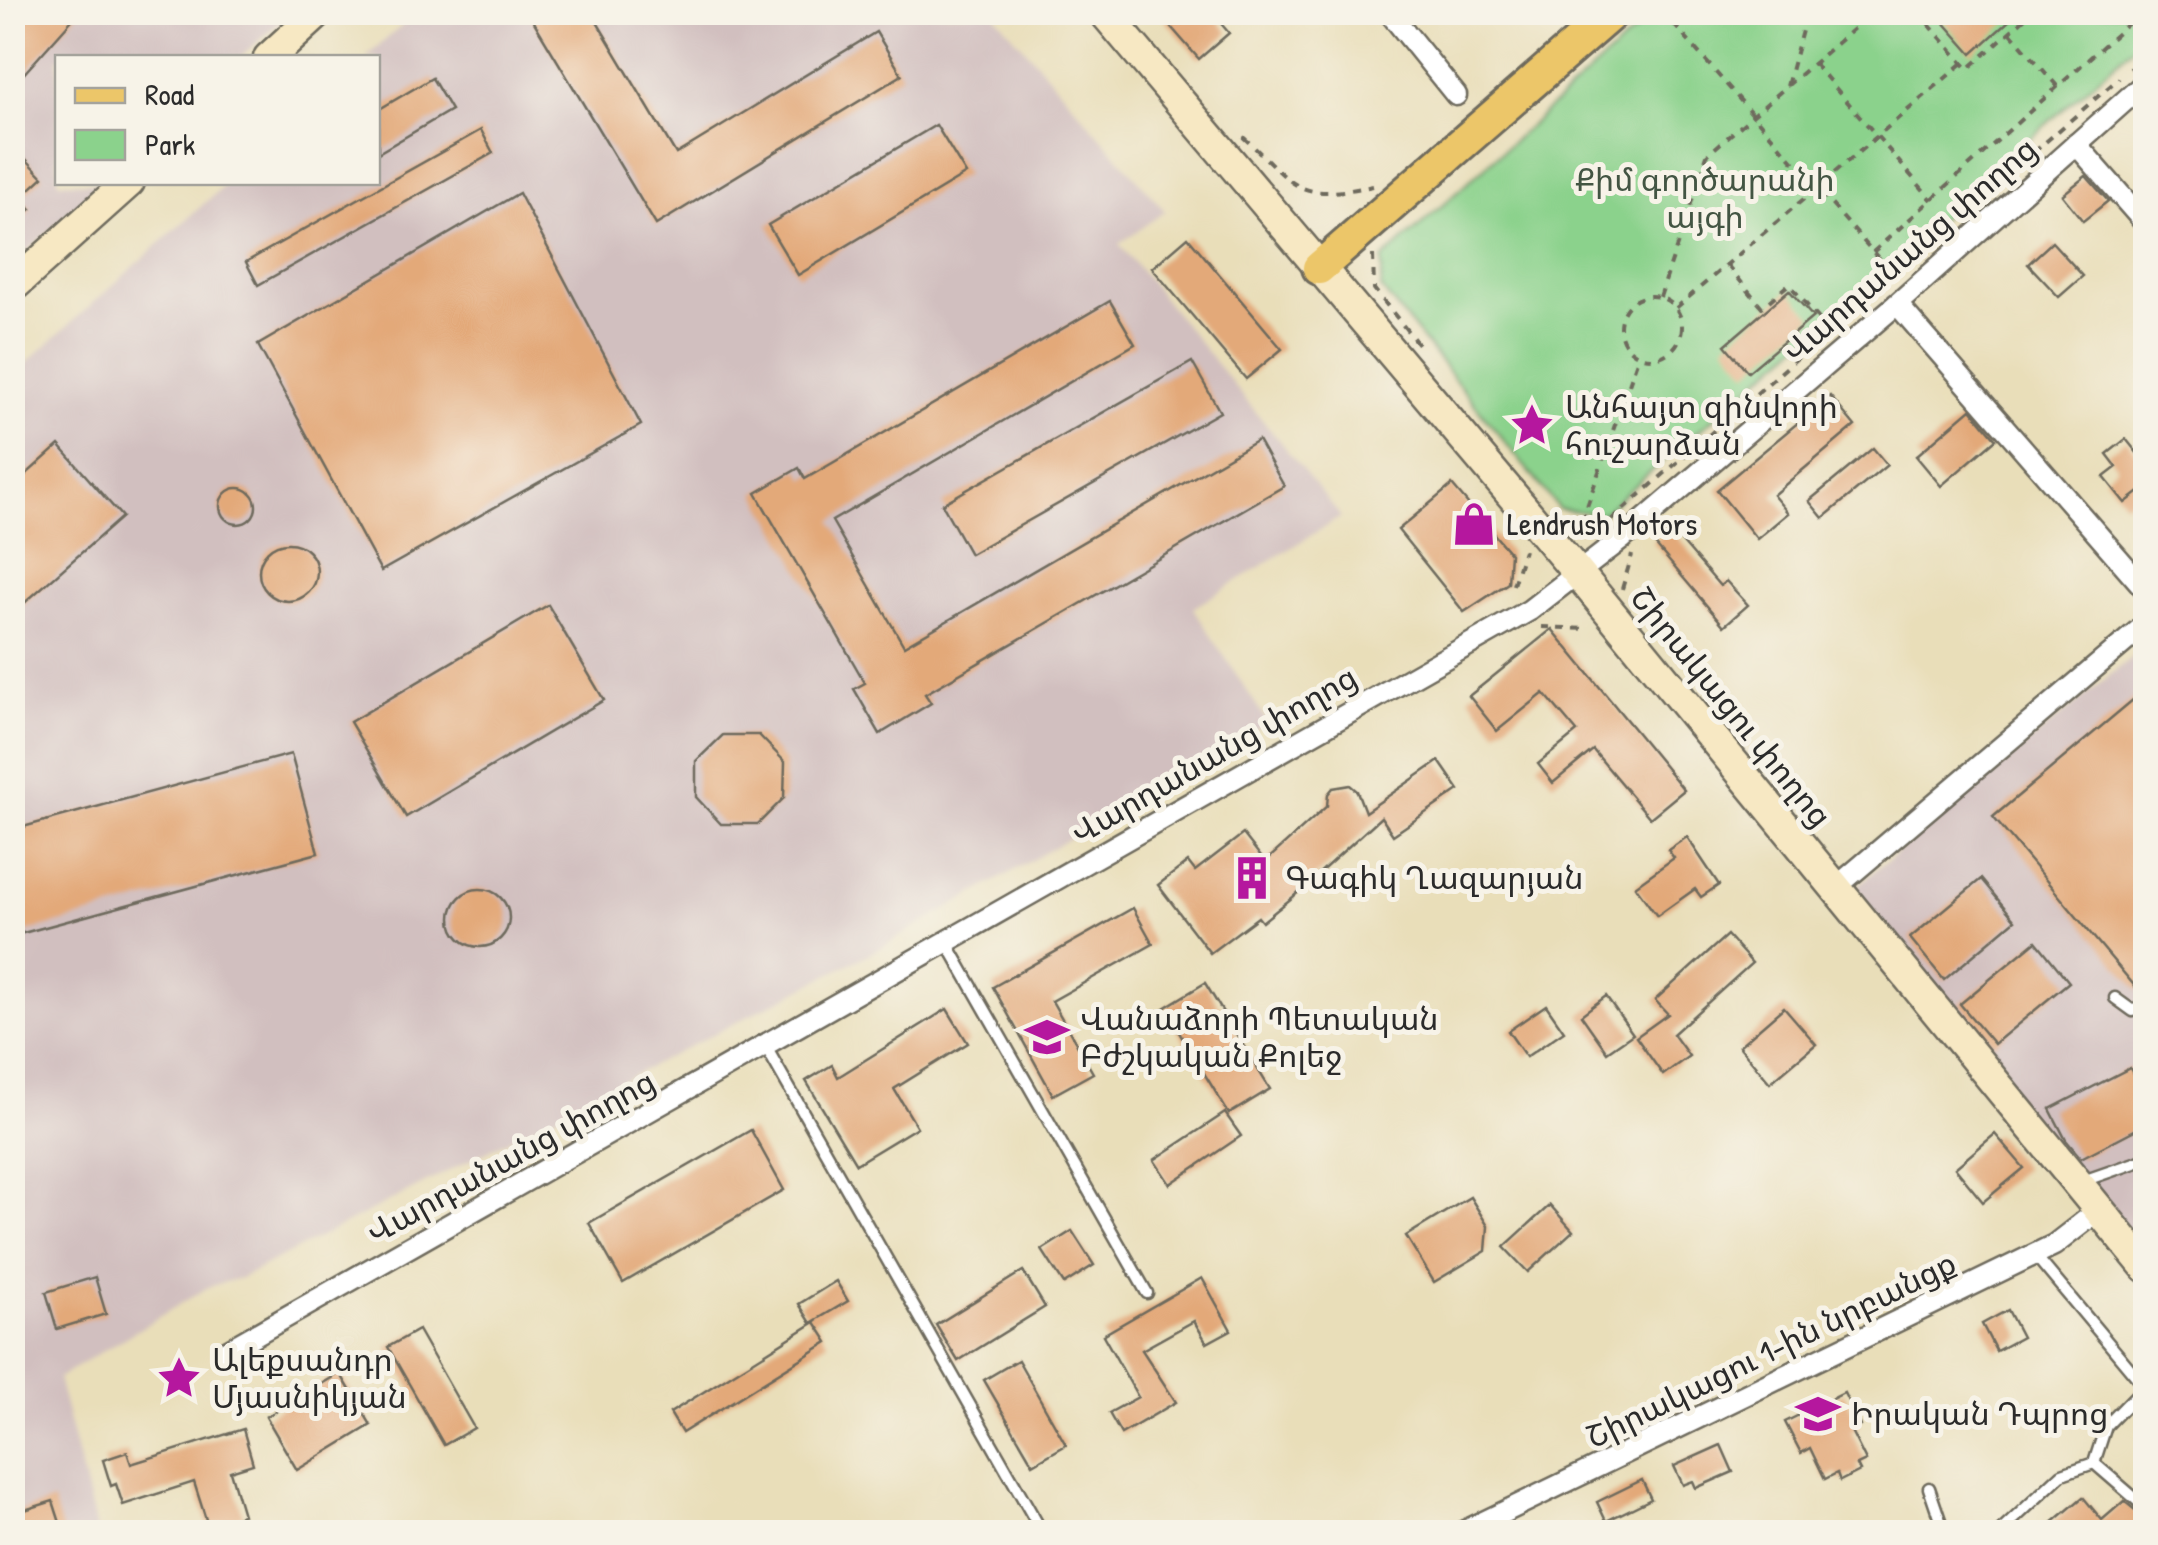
<svg xmlns="http://www.w3.org/2000/svg" width="2158" height="1545" font-family="'Patrick Hand','Noto Sans Armenian',sans-serif">
<style>
.industrial{fill:#d1bfbf}
.green{fill:#8bd28c;stroke:#5b7e5c;stroke-width:2.5}
.building{fill:#e3a979}
.lines{fill:none;stroke-linecap:round;stroke-linejoin:round}
.lane-casing{stroke:#6e6a5d;stroke-width:15}
.street-casing{stroke:#6e6a5d;stroke-width:25}
.secondary-casing{stroke:#6e6a5d;stroke-width:35}
.primary-casing{stroke:#6e6a5d;stroke-width:38}
.path{stroke:#6e6a5d;stroke-width:4;stroke-dasharray:8 8;stroke-linecap:butt}
.lane{stroke:#fff;stroke-width:10}
.street{stroke:#fff;stroke-width:20}
.secondary{stroke:#f7e8c3;stroke-width:30}
.primary{stroke:#ecc669;stroke-width:32}
.labels{text-anchor:middle;stroke-width:10;stroke-linejoin:round;paint-order:stroke}
.park-label{font-size:32px;fill:#435543;stroke:#f7f3e8}
.street-label{font-size:32px;fill:#2b2b2b;stroke:#f7f3e8}
.poi-label{font-size:32px;fill:#2b2b2b;stroke:#f7f3e8;text-anchor:start}
</style>
<rect width="100%" height="100%" fill="#f7f3e8"/>
<filter id="ink" filterUnits="userSpaceOnUse"><feTurbulence type="fractalNoise" baseFrequency=".01" numOctaves="2"/><feDisplacementMap in="SourceGraphic" scale="20" xChannelSelector="R" yChannelSelector="G"/><feConvolveMatrix kernelMatrix="1 2 1 2 8 2 1 2 1" color-interpolation-filters="sRGB"/></filter>
<filter id="wash" filterUnits="userSpaceOnUse"><feTurbulence type="fractalNoise" baseFrequency=".0048" numOctaves="4" result="noise"/><feDisplacementMap in="SourceGraphic" scale="40" xChannelSelector="R" yChannelSelector="G"/><feGaussianBlur stdDeviation="2.25" result="paint"/><feColorMatrix in="noise" values="0 0 0 0 0 0 0 0 0 0 0 0 0 0 0 0 0 1.4 0 .05"/><feComposite in="paint" operator="in"/></filter>
<g filter="url(#wash)">
<rect width="100%" height="100%" fill="#e9deb9"/>
<g class="industrial">
<path d="M13,13H291L241,57L58,58V182L103,183L13,264Z"/>
<path d="M416,13H994L1165,211L1119,244L1341,517L1193,608L1268,723L882,947L241,1278L210,1286L58,1378L97,1532H13L12,376L227,183L378,182V58L366,57Z"/>
<path d="M2145,646V1258L1858,906V885Z"/>
</g>
<path class="green" d="M1655,13H2145V36L1823,324L1602,514L1559,509L1381,288L1383,259Z"/>
<g id="blocks">
<g class="building">
<path d="M17,12H79L12,87V18Z"/>
<path d="M528,12H591L676,154L876,32L902,75L656,225Z"/>
<path d="M1158,12H1211L1229,33L1199,59Z"/>
<path d="M1935,12H2019L1972,54Z"/>
<path d="M432,78L451,110L378,153V110Z"/>
<path d="M936,125L966,174L798,275L768,225Z"/>
<path d="M481,130L493,153L258,285L246,262Z"/>
<path d="M24,157L43,177L20,198L31,209L12,226V168Z"/>
<path d="M2086,176L2108,201L2083,221L2062,195Z"/>
<path d="M519,193L641,425L381,571L258,345Z"/>
<path d="M1188,237L1282,349L1246,379L1152,268Z"/>
<path d="M2052,242L2083,276L2059,297L2028,264Z"/>
<path d="M1789,290L1813,317L1748,372L1725,345Z"/>
<path d="M1110,301L1135,344L832,521L904,646L1258,440L1284,486L925,694L931,703L880,734L854,689L865,683L756,493L799,468L805,479Z"/>
<path d="M1192,362L1220,412L970,554L942,504Z"/>
<path d="M1830,396L1855,426L1773,495L1788,513L1757,539L1717,490Z"/>
<path d="M1971,409L1996,439L1941,486L1916,456Z"/>
<path d="M2126,439L2146,464V487L2125,503L2104,477L2117,467L2107,454Z"/>
<path d="M59,445L122,517L12,614V487Z"/>
<path d="M1873,448L1887,465L1823,518L1809,501Z"/>
<path d="M1452,485L1510,553L1508,583L1464,612L1398,530Z"/>
<circle cx="238" cy="506" r="18"/>
<path d="M1670,528L1720,586L1726,581L1748,605L1724,626L1653,542Z"/>
<circle cx="288" cy="572" r="29"/>
<path d="M548,605L604,700L406,817L350,722Z"/>
<path d="M1552,629L1684,790L1650,818L1593,750L1553,783L1538,764L1577,732L1544,693L1497,731L1469,696Z"/>
<path d="M2146,689V984L2138,990L1993,817Z"/>
<path d="M723,735H759L785,762L784,798L758,824H721L696,797V761Z"/>
<path d="M291,754L318,853L12,936V830Z"/>
<path d="M1439,761L1459,790L1393,835L1381,817L1293,897L1262,922L1258,917L1210,953L1158,885L1188,862L1195,871L1243,834L1265,862L1327,806L1328,794L1333,788L1350,785L1357,791L1365,812Z"/>
<path d="M1687,837L1719,885L1701,897L1695,889L1657,916L1635,886L1674,858L1668,850Z"/>
<path d="M1981,879L2015,920L1944,980L1910,938Z"/>
<circle cx="480" cy="918" r="29"/>
<path d="M1133,908L1153,944L1052,1001L1093,1073L1053,1095L993,987Z"/>
<path d="M1727,935L1752,963L1673,1034L1689,1056L1663,1075L1636,1037L1668,1014L1655,1000Z"/>
<path d="M2036,941L2069,982L1994,1044L1960,1004Z"/>
<path d="M1205,983L1270,1089L1229,1114L1164,1008Z"/>
<path d="M1606,996L1633,1034L1607,1052L1581,1015Z"/>
<path d="M1546,1005L1564,1031L1526,1057L1508,1031Z"/>
<path d="M1784,1007L1816,1044L1770,1083L1739,1046Z"/>
<path d="M947,1009L968,1043L894,1089L917,1127L856,1164L806,1081L832,1065L838,1077Z"/>
<path d="M2130,1068L2146,1099V1124L2081,1158L2066,1140L2050,1109Z"/>
<path d="M1225,1113L1241,1136L1170,1184L1154,1160Z"/>
<path d="M751,1130L784,1190L623,1283L589,1223Z"/>
<path d="M1995,1134L2024,1168L1983,1202L1955,1168Z"/>
<path d="M1470,1197L1488,1226L1486,1251L1434,1282L1406,1236Z"/>
<path d="M1550,1205L1573,1231L1528,1272L1504,1247Z"/>
<path d="M1072,1231L1094,1265L1064,1284L1042,1250Z"/>
<path d="M1023,1271L1045,1307L958,1361L936,1325Z"/>
<path d="M95,1277L106,1314L57,1329L46,1292Z"/>
<path d="M1202,1278L1231,1330L1207,1343L1194,1321L1142,1350L1176,1402L1121,1434L1109,1413L1138,1397L1103,1335Z"/>
<path d="M836,1281L848,1301L811,1323L799,1304Z"/>
<path d="M2008,1310L2022,1337L1996,1351L1982,1324Z"/>
<path d="M815,1322L828,1342L682,1433L670,1413Z"/>
<path d="M418,1330L474,1428L444,1445L388,1347Z"/>
<path d="M1018,1360L1066,1445L1033,1464L984,1380Z"/>
<path d="M340,1373L371,1425L297,1470L266,1417Z"/>
<path d="M1844,1393L1860,1426L1851,1431L1866,1461L1857,1465L1860,1471L1840,1481L1837,1473L1825,1479L1810,1448L1801,1453L1785,1422Z"/>
<path d="M243,1429L253,1464L230,1471L243,1515L208,1526L194,1482L123,1505L116,1484L111,1486L103,1460L127,1452L131,1464Z"/>
<path d="M1721,1445L1733,1472L1696,1488L1693,1481L1683,1485L1674,1466Z"/>
<path d="M1642,1480L1651,1499L1606,1521L1597,1502Z"/>
<path d="M2083,1497L2102,1520L2124,1501L2146,1519V1532H2058L2051,1524Z"/>
<path d="M53,1501L63,1532H12V1514Z"/>
</g>
</g>
</g>
<g filter="url(#ink)">
<use href="#blocks" fill-opacity="0" stroke="#6e6a5d" stroke-width="2.5"/>
<g class="lines">
<g class="lane-casing">
<g id="lane">
<path d="M947,943L1147,1293"/>
<path d="M2115,998L2133,1011L2146,1002"/>
<path d="M766,1047L1042,1532"/>
<path d="M2083,1181L2146,1159"/>
<path d="M2034,1254L2146,1388"/>
<path d="M2094,1463L2146,1508"/>
<path d="M1929,1488L1944,1532"/>
<path d="M2000,1532L2062,1474L2094,1463L2106,1426L2144,1387"/>
</g>
</g>
<g class="street-casing">
<g id="street">
<path d="M1389,12L1456,95"/>
<path d="M2076,144L2146,224"/>
<path d="M1897,304L2146,590"/>
<path d="M1834,889L2146,624"/>
<path d="M223,1353L1530,610L1623,538L1897,304L2146,82"/>
<path d="M1463,1532L2054,1245L2099,1210"/>
</g>
</g>
<g class="secondary-casing">
<g id="secondary">
<path d="M1104,12L1577,572L2146,1267"/>
<path d="M269,58L319,12"/>
<path d="M12,287L129,182"/>
</g>
</g>
<g class="primary-casing">
<path id="primary" d="M1319,268L1613,12"/>
</g>
<g class="path">
<path d="M1663,12L1894,276"/>
<path d="M1918,12L1968,69L2032,12"/>
<path d="M2010,32L2058,87"/>
<path d="M1814,63L1932,200"/>
<path d="M2130,69L2146,55"/>
<path d="M1787,86L1873,12"/>
<path d="M1243,137C1298,186 1292,202 1373,186"/>
<path d="M1873,252L2141,12"/>
<path d="M1373,255L1374,289L1422,349"/>
<path d="M1727,265L1762,307L1789,284L1830,332"/>
<circle cx="1651" cy="327" r="31"/>
<path d="M1660,297L1707,155L1787,86L1807,12"/>
<path d="M1676,308L1963,63"/>
<path d="M1566,520L1597,527L1609,522L2119,78"/>
<path d="M1582,521L1639,355"/>
<path d="M1513,585L1524,550"/>
<path d="M1622,589L1632,555"/>
<path d="M1542,627L1585,629"/>
</g>
<use href="#lane" class="lane"/>
<use href="#street" class="street"/>
<use href="#secondary" class="secondary"/>
<use href="#primary" class="primary"/>
</g>
</g>
<defs>
<g id="sight-bare" transform="scale(3.45)"><path d="M0-6L1.8-2.2L6-1.7L2.9 1.2L3.7 5.4L0 3.3L-3.7 5.4L-2.9 1.2L-6-1.7L-1.8-2.2Z" fill="#b5179e" stroke="#f7f3e8" stroke-width="2.5" paint-order="stroke"/></g>
<g id="shop-bare" transform="scale(3.45)"><path d="M-5-2.5h2.3a2.7 3.5 0 0 1 5.4 0H5L5.5 6h-11ZM-1.5-2.5h3a1.5 2.3 0 0 0-3 0Z" fill="#b5179e" stroke="#f7f3e8" stroke-width="2.5" paint-order="stroke"/></g>
<g id="building-bare" transform="scale(3.45)"><path d="M-4-6H4V6H1V3H-1V6H-4ZM-2.5-4.3h1.7v1.8h-1.7ZM.8-4.3h1.7v1.8H.8ZM-2.5-1h1.7V.8h-1.7ZM.8-1h1.7V.8H.8Z" fill="#b5179e" stroke="#f7f3e8" stroke-width="2.5" paint-order="stroke"/></g>
<g id="university-bare" transform="scale(3.45)"><path d="M0-5L7-2L0 1L-7-2ZM-4 1L0 2.5L4 1V4Q0 6-4 4Z" fill="#b5179e" stroke="#f7f3e8" stroke-width="2.5" paint-order="stroke"/></g>
<g id="school-bare" transform="scale(3.45)"><path d="M0-5L7-2L0 1L-7-2ZM-4 1L0 2.5L4 1V4Q0 6-4 4Z" fill="#b5179e" stroke="#f7f3e8" stroke-width="2.5" paint-order="stroke"/></g>
</defs>
<g fill-rule="evenodd">
<use href="#sight-bare" x="1532" y="425"/>
<use href="#shop-bare" x="1474" y="524"/>
<use href="#building-bare" x="1252" y="878"/>
<use href="#university-bare" x="1047" y="1037"/>
<use href="#sight-bare" x="179" y="1378"/>
<use href="#school-bare" x="1818" y="1414"/>
</g>
<g class="labels">
<g class="park-label">
<text x="1705" y="191">Քիմ գործարանի<tspan x="1705" dy="37">այգի</tspan></text>
</g>
<g class="street-label">
<text transform="translate(1910 250) rotate(-41)" y="11">Վարդանանց փողոց</text>
<text transform="translate(1731 707) rotate(51)" y="11">Շիրակացու փողոց</text>
<text transform="translate(1214 755) rotate(-30)" y="11">Վարդանանց փողոց</text>
<text transform="translate(511 1157) rotate(-29)" y="11">Վարդանանց փողոց</text>
<text transform="translate(1771 1350) rotate(-26)" y="11">Շիրակացու 1-ին նրբանցք</text>
</g>
<g class="poi-label">
<text x="1565" y="418">Անհայտ զինվորի<tspan x="1565" dy="37">հուշարձան</tspan></text>
<text x="1507" y="535">Lendrush Motors</text>
<text x="1285" y="889">Գագիկ Ղազարյան</text>
<text x="1080" y="1030">Վանաձորի Պետական<tspan x="1080" dy="37">Բժշկական Քոլեջ</tspan></text>
<text x="212" y="1371">Ալեքսանդր<tspan x="212" dy="37">Մյասնիկյան</tspan></text>
<text x="1851" y="1425">Իրական Դպրոց</text>
</g>
</g>
<rect width="2158" height="1545" fill="none" stroke="#f7f3e8" stroke-width="50"/>
<rect x="55" y="55" width="325" height="130" fill="#f7f3e8" stroke="#a5a39c" stroke-width="2.5"/>
<rect x="75" y="88" width="50" height="15" fill="#ecc669" stroke="#a5a39c" stroke-width="2.5"/>
<text x="145" y="105" font-size="30" fill="#2b2b2b">Road</text>
<rect x="75" y="130" width="50" height="30" fill="#8bd28c" stroke="#a5a39c" stroke-width="2.5"/>
<text x="145" y="155" font-size="30" fill="#2b2b2b">Park</text>
</svg>
